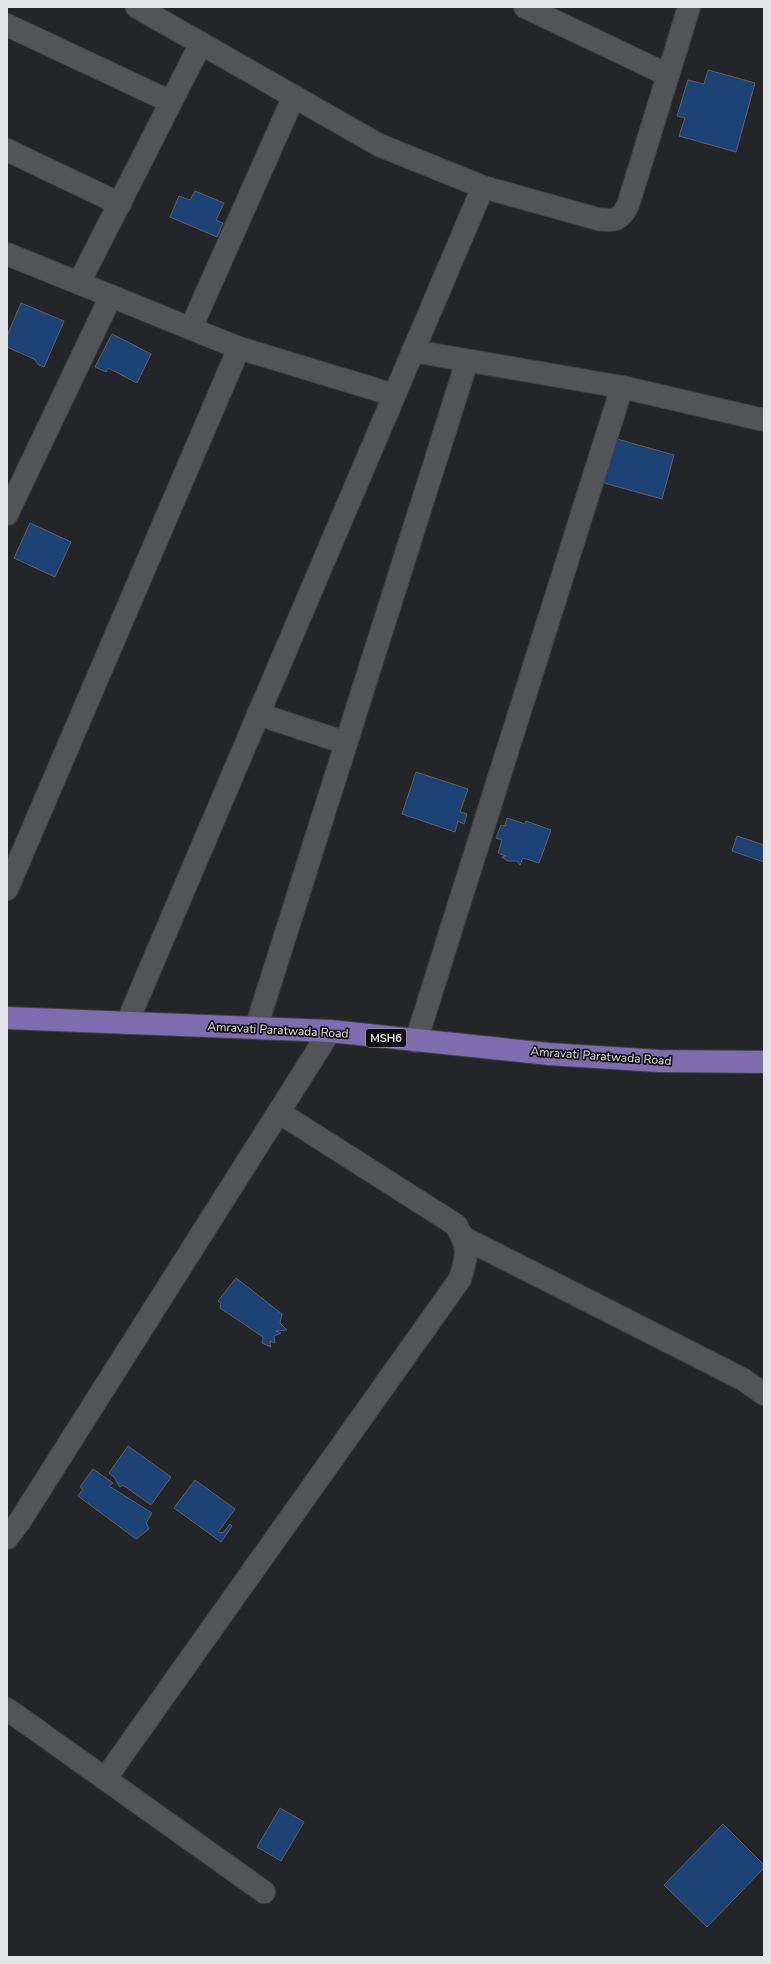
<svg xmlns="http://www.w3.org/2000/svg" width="771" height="1964" font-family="'Nunito Sans',sans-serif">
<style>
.building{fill:#1c4174;stroke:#5e6165}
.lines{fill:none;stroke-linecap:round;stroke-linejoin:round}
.street-casing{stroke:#404144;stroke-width:24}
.primary-casing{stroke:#404144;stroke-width:24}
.street{stroke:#535458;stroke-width:22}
.primary{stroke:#7d6dae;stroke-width:22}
.labels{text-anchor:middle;stroke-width:3.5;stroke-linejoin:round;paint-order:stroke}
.shield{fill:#0e0e10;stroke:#a3a4a6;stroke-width:1}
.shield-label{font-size:11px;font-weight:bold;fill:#e3e4e7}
.street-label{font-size:12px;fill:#e3e4e7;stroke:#0e0e10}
</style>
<rect width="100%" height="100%" fill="#242529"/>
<g class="building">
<path d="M708,70L755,83L736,152L679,136L685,118L677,116L688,80L704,84Z"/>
<path d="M195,191L224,203L216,220L223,223L217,237L170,217L179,196L190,200Z"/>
<path d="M21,303L64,321L44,367L39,365L34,359L7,347V336Z"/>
<path d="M112,334L151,354L137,383L108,368L106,372L95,367Z"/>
<path d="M617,439L674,455L662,499L604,483Z"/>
<path d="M30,523L71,542L55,577L14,558Z"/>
<path d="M416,772L468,789L460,812L467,814L464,824L458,821L455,832L402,814Z"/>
<path d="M507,818L525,824L526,821L551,830L539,863L523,858L520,865L517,861H508L502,857L506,856L498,853L502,840L496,838L501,825L505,826Z"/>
<path d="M737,836L764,845V862L732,851Z"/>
<path d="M236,1278L282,1314L280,1323L287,1330L276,1331L281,1333L274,1336L275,1343L270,1341L271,1347L262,1343L263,1337L220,1308L221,1303L218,1301Z"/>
<path d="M128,1446L171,1477L151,1505L123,1485L120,1487L114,1477L109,1473Z"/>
<path d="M93,1469L113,1483L109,1486L152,1513L146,1523L149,1529L136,1539L78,1496L83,1489L80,1487Z"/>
<path d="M195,1480L235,1509L218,1532L223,1533L230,1524L232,1526L221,1542L174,1508Z"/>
<path d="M280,1808L304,1822L281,1861L257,1847Z"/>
<path d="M723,1824L764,1865V1868L707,1927L664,1885Z"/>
</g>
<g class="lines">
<g class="street-casing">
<g id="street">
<path d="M137,7L379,145L483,187L598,219C615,221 620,221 628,205L689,7"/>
<path d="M525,7L668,75"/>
<path d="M7,25L171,102"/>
<path d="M7,150L120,204"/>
<path d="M7,254L239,348L394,395"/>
<path d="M79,283L201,43"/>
<path d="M191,328L294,96"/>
<path d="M413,351L622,387L764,420"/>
<path d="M7,514L111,296"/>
<path d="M258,714L346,743"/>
<path d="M7,889L239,348"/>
<path d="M127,1023L483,187"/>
<path d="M256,1028L467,361"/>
<path d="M416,1041L622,387"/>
<path d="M464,1238L713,1364L744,1380L764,1394"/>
<path d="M7,1538L20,1521L330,1031"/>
<path d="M7,1709L264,1892"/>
<path d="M105,1779L460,1279C468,1254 469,1248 456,1225L280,1113"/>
</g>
</g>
<g class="primary-casing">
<path id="primary" d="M7,1018L330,1031L549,1054L659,1061L764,1062"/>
</g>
<use href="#street" class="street"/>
<use href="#primary" class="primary"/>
</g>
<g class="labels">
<rect class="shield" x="366" y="1029" width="40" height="18" rx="3"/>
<g class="shield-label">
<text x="386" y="1042">MSH6</text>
</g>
<g class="street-label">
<text transform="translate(278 1030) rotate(3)" y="4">Amravati Paratwada Road</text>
<text transform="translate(601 1056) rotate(4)" y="4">Amravati Paratwada Road</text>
</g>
</g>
<rect width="771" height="1964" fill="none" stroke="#e3e4e7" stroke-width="16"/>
</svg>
